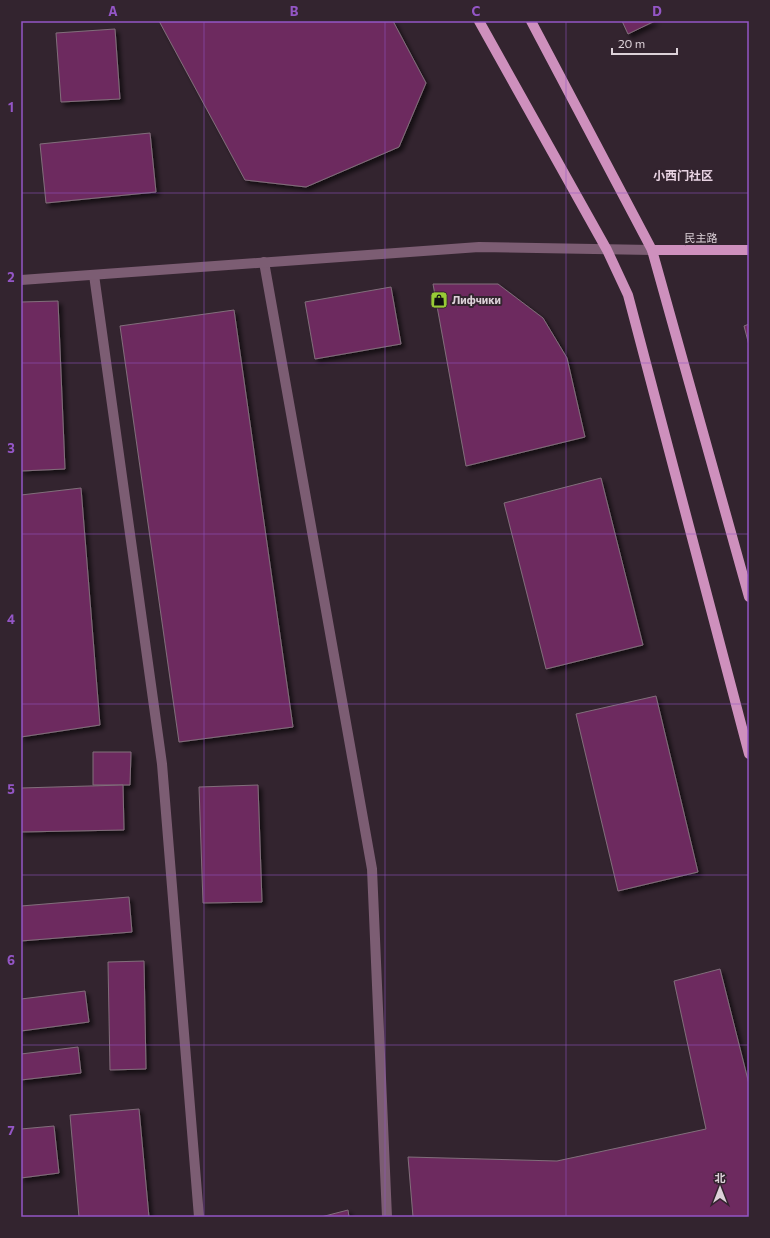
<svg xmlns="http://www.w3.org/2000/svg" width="770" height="1238" font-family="Commissioner,'Noto Sans SC',sans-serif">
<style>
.building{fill:#6d2c5e;stroke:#816e7b;filter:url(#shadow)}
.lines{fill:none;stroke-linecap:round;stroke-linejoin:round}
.minor{stroke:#7c5d73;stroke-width:10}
.major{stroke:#ce90bd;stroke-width:10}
.grid{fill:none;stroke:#9456c6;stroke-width:1;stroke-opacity:0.55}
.labels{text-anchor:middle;stroke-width:4;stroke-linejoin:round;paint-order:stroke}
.street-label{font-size:11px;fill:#ddd2d9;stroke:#33242f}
.poi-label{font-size:11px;font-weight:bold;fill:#ddd2d9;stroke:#33242f;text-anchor:start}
.neighbourhood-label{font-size:12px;font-weight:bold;fill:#e8d3e2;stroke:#33242f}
.neatline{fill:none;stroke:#9456c6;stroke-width:1.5}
.grid-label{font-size:13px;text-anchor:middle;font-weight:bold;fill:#9456c6}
</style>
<defs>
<filter id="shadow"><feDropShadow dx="3.5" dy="3.5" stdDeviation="2" flood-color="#0009"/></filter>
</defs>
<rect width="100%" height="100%" fill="#33242f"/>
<g class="building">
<path d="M159,21H393L426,83L399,147L306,187L245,180Z"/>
<path d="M622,21H655L628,34Z"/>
<path d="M115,29L120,99L61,102L56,33Z"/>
<path d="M150,133L156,192L46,203L40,144Z"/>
<path d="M433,284H498L543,318L567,358L585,437L466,466Z"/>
<path d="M391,287L401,344L315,359L305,302Z"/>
<path d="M58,301L65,469L21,471V302Z"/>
<path d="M234,310L293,727L179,742L120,326Z"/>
<path d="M749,324V345L744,326Z"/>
<path d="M601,478L643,645L546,669L504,503Z"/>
<path d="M81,488L100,725L21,737V495Z"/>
<path d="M656,696L698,872L618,891L576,714Z"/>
<path d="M93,752H131L130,785H93Z"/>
<path d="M123,785L124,830L21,832V788Z"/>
<path d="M258,785L262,902L203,903L199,787Z"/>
<path d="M129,897L132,932L21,941V906Z"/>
<path d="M144,961L146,1069L110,1070L108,962Z"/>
<path d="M720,969L749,1084V1217H413L408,1157L557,1161L706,1129L674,981Z"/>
<path d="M85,991L89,1022L21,1031V999Z"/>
<path d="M78,1047L81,1073L21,1080V1054Z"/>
<path d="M139,1109L149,1217H79L70,1115Z"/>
<path d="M54,1126L59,1173L21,1178V1129Z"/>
<path d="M348,1210L349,1217H321Z"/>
</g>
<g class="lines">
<g class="minor">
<path d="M264,262L372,869L387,1217"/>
<path d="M94,275L162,764L199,1217"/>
<path d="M21,280L479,247L652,250"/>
</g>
<g class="major">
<path d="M479,21L607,250L628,295L749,754"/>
<path d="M531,21L652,250L749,597"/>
<path d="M652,250H749"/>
</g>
</g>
<path class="grid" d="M204,21V1217M385,21V1217M566,21V1217M21,193H749M21,363H749M21,534H749M21,704H749M21,875H749M21,1045H749"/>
<defs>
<g id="shop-square" transform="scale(0.9)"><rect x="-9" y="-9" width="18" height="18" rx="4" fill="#98cb36" stroke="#33242f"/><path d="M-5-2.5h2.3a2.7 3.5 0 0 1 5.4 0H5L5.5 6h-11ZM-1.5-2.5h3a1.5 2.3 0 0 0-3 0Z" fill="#111"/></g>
</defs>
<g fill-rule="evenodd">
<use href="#shop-square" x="439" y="300"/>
</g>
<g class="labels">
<g class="street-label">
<text x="701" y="242">民主路</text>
</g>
<g class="poi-label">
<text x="452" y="304">Лифчики</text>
</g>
<g class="neighbourhood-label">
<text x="683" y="180">小西门社区</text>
</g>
</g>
<rect width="770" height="1238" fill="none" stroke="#33242f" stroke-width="44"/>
<g transform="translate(720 1188)" stroke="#33242f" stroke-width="3" paint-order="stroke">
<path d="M0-3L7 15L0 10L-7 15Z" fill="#ddd2d9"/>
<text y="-6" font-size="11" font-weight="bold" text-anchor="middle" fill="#ddd2d9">北</text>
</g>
<path d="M612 48v6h65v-6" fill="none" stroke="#ddd2d9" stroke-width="2"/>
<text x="618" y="48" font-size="12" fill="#ddd2d9" stroke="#33242f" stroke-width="3" paint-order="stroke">20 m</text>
<rect x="22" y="22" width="726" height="1194" class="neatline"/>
<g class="grid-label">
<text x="113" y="16">A</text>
<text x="294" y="16">B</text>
<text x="476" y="16">C</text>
<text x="657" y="16">D</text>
<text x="11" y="112">1</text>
<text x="11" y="282">2</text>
<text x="11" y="453">3</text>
<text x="11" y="624">4</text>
<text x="11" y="794">5</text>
<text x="11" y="965">6</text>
<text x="11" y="1135">7</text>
</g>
</svg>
